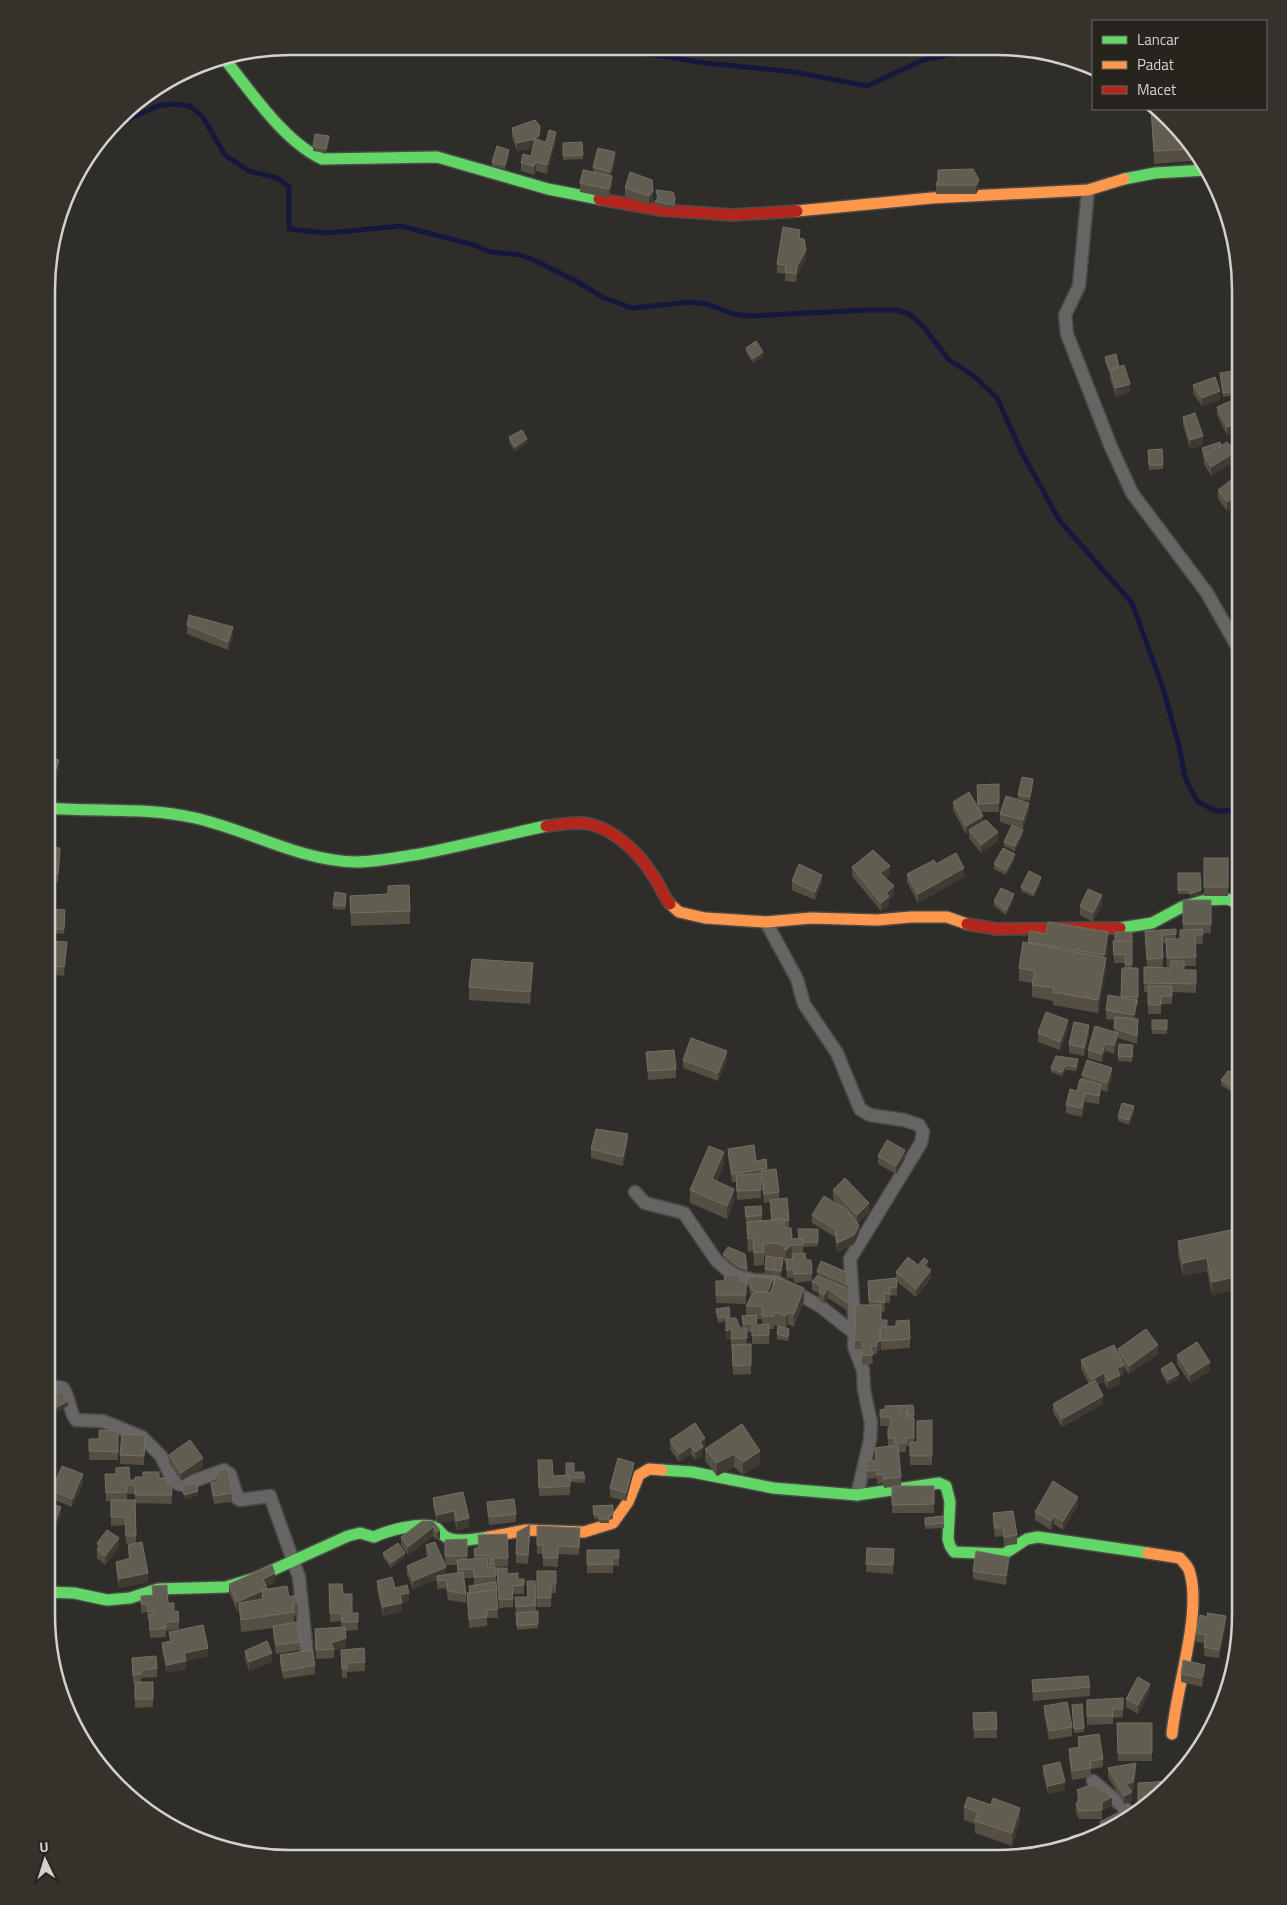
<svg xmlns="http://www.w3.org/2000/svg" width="1287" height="1905" font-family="'Titillium Web',sans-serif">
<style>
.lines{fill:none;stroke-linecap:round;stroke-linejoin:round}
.stream{stroke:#16173e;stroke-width:5}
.street-casing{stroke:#4c4a47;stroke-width:15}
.fast-casing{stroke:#4c4a47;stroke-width:14}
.slow-casing{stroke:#4c4a47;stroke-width:14}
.jam-casing{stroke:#4c4a47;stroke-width:14}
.street{stroke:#666563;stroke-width:12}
.fast{stroke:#63d668;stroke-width:11}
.slow{stroke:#ff974d;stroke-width:11}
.jam{stroke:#b3261e;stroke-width:11}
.wall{fill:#544f42;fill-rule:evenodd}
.shaded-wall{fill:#3f3b32}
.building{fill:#615d51;stroke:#736f65}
.rim{fill:none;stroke:#d3d1cd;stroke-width:2.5}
</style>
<rect width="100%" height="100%" fill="#2f2d2a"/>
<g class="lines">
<g class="stream">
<path d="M292,46L296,53L337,51L364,46"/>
<path d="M389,47L404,49L429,47"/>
<path d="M606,47L705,63L794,72L867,86L923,60L983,48"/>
<path d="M115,125L158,106L172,104L190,106L202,116L225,155L249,171L277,178L289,187V229L327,233L401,226L474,245L490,252L520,255L534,260L578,282L604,298L632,308L691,302L707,304L734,314L749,316L867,310H896L909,314L922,325L949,360L974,376L997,398L1022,453L1060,521L1132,603L1163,688L1179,746L1185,777L1191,790L1198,802L1216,811L1241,810"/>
</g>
<g class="street-casing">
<g id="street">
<path d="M1088,190L1079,286L1065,315L1067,334L1111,447L1132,493L1207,593L1241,653"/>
<path d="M766,922L797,979L804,1004L837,1053L860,1109L870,1115L904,1120L919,1125L923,1132L921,1143L850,1259L855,1329L854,1347L863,1370L864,1390L871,1423L870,1440L857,1495"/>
<path d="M635,1192L645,1203L684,1213L716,1260L726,1269L734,1274L753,1280L775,1281L820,1306L854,1333"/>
<path d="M47,1392L58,1387L63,1388C70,1398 70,1414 76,1420L103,1421L142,1437L161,1456L172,1479L178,1484L183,1485L224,1470L230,1474L238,1499L240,1500L270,1496L299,1577L307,1655"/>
<path d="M1093,1781L1133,1815"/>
</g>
</g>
<g class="fast-casing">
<g id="fast">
<path d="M223,57C250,90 283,141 322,159L437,157L548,189L599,199"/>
<path d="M1124,179L1155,173L1207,170"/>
<path d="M48,808C97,812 147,807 195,818C249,830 300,861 356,862C377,862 399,857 420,854C462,846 504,835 546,826"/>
<path d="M1120,928L1152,923L1182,907L1206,900L1227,899L1241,904"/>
<path d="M662,1470L692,1472L773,1488L857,1495L939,1483L946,1486L950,1502L948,1539L950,1546L954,1552L1004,1554L1027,1539L1038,1537L1148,1553"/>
<path d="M46,1592L74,1593L107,1600L130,1598L158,1589L226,1587L255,1578L348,1536L360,1533L374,1537C386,1531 422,1521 435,1527C439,1529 442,1535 446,1537C457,1543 477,1539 489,1537"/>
</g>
</g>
<g class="slow-casing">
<g id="slow">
<path d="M797,211L932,198L1088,190L1124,179"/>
<path d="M670,904L679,912L705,918L766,922L811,918L877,920L911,917H947L967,924"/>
<path d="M489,1537L526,1530L584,1532L613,1523L628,1502L639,1475L649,1469L662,1470"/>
<path d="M1148,1553L1180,1558C1183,1562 1187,1565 1189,1570C1203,1611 1176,1688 1172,1734"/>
</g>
</g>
<g class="jam-casing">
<g id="jam">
<path d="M599,199L661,210L732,215L797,211"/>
<path d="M546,826C560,825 575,821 589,824C614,829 639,853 652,874C659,883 663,895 670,904"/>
<path d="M967,924L997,929L1120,928"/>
</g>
</g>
<use href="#street" class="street"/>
<use href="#fast" class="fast"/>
<use href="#slow" class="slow"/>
<use href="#jam" class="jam"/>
</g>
<g class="wall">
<path d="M217,58L207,72L199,66L212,59Z"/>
<path d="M1151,109L1192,145V161L1154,164Z"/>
<path d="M512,128L540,134L539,140L546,142L556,141L547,174L536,171L534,175L521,171V163L531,156L533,148L517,151L512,137Z"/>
<path d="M329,141L326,153L313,151V146Z"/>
<path d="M582,142L583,159L563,160V143Z"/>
<path d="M509,154L505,169L492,166V162Z"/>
<path d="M615,161L611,176L612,185L609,198L580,192V183L593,172V167Z"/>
<path d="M938,170L979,180V188L976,194H936V185L938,181Z"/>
<path d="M625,188L653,191V200L649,205L625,196Z"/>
<path d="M656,190L675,203L674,209L655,205V201L657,199Z"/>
<path d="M800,238L806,258L797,275L796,282L785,281V274L777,273V264Z"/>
<path d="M746,348L763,357L753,363L746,352Z"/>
<path d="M1105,357L1119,367L1130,392L1116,397L1110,378V374L1105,361Z"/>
<path d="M1220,373L1235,391V395L1223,397Z"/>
<path d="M1193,385L1220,400L1202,406L1193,393Z"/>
<path d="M1241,394V429L1227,435L1217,415V407L1235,404V396Z"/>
<path d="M1183,417L1203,445L1190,449L1183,425Z"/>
<path d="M509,437L527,443L515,451L509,442Z"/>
<path d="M1221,446L1237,460L1211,476L1204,464V459L1202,452V448Z"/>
<path d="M1162,449L1163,469L1149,470L1148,450Z"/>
<path d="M1241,476V501L1227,511L1218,499V490Z"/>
<path d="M187,625L233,636L228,650L187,634Z"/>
<path d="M48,757L59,769L52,789L48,788Z"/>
<path d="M1033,783L1030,801L1018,799V795Z"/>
<path d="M999,784V812H981L983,821L998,841L981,853L969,838V833L966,834L953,810V802L977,806V785Z"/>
<path d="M1029,811L1023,829L1015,826L1023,834L1015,851L1004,846V842L1012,826L1000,822V814Z"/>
<path d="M47,847L60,857L58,882L47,881Z"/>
<rect x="1204" y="858" width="24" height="38"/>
<path d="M1015,859L1006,875L994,869V864Z"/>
<path d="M936,864L964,877L918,903L907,882V874Z"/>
<path d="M852,867L890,874L886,878L894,894L889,899V905L881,911L852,876Z"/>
<path d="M1178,873L1201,894L1190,898V894H1178Z"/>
<path d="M792,881L822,883L815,900L792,890Z"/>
<path d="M1041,882L1034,897L1021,891V887Z"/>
<path d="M388,894L410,911V924L351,926L350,896Z"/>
<path d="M346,898L345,910L333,909V905Z"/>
<path d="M1014,899L1006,915L994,906V901Z"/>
<path d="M1183,900H1211V933H1202L1203,944H1195L1196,966H1184V970H1196V993L1172,992V1004H1161V1014H1148V992H1144V967H1147L1145,931L1176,929V939H1180L1183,930ZM1162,943H1166L1167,967H1171V968H1150L1163,967Z"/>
<path d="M1102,904L1093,922L1080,915V906Z"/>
<path d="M51,909L65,910L64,934L50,933Z"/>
<path d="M1030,931L1108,945L1106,958V970L1098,1013L1053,1005V1001L1032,997V983L1019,981V968L1028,943Z"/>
<path d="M1132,932V968H1138V1005H1137L1135,1018L1138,1027L1137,1044L1118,1038V1041L1114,1054L1105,1051L1102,1062L1088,1058V1050L1114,1032L1115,1020L1106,1019V1010L1121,998L1122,968H1125V963H1114L1113,941H1115Z"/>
<path d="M47,948L67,951L64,976L47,974Z"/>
<path d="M533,976L530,1004L469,1000V987Z"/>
<rect x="1152" y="1020" width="15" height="14"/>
<path d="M1068,1029L1060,1050L1038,1042V1033Z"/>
<path d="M1089,1034L1084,1056L1069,1053V1044Z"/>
<path d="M1133,1045L1132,1062L1118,1061V1056Z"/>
<path d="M646,1052L676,1069V1078L648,1080Z"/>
<path d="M683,1060H727L718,1081L683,1068Z"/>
<path d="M1078,1064L1076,1071L1066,1070L1062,1076L1051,1072V1068Z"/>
<path d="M1240,1074V1086H1239L1237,1095L1221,1085V1080Z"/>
<path d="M1082,1075L1112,1077L1107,1092L1101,1090L1099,1104L1085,1102L1082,1117L1066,1113V1105L1077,1091L1082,1079Z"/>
<path d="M1134,1111L1129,1125L1118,1121V1117Z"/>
<path d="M628,1142L623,1166L591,1158V1149Z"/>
<path d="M728,1149L756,1161L767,1168V1170L779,1192V1199L789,1220V1228L792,1239L799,1238L818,1229V1246L803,1247V1253L812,1273V1281L794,1283L793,1278H787L786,1263L783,1259L781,1275L765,1273V1269L781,1258L774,1256H764V1265L754,1266L753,1251L748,1252L745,1207L762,1215V1221L771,1220L770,1202L764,1203L761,1178H760L761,1198L737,1200L736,1182H732L728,1157Z"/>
<path d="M878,1156L905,1159L896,1174L878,1164Z"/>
<path d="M724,1165L717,1181L734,1201L727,1219L690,1203V1190Z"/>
<path d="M833,1190L869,1212L858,1223L859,1234L854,1244L837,1252L835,1237L812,1223V1215L838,1204L833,1199Z"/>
<path d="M1240,1228V1289L1212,1295L1207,1271L1183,1276L1178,1254V1241Z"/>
<path d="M723,1254L747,1269V1273L738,1270L723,1258Z"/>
<path d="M918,1265L928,1268L931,1278L916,1297L897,1282V1295L890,1296V1303L884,1302L885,1312L881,1311V1320H887V1326L910,1339V1348L881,1350L880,1334V1350L877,1351V1354L872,1355L873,1364L862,1365V1349H855L856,1305H869L868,1281L896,1278V1272Z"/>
<path d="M817,1271L848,1285L849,1298L848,1311L828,1298L824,1304L819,1300V1293L812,1290V1282L817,1276Z"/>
<path d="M748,1276L773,1286L804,1301L794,1327L788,1324L786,1328L789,1333L788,1341L777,1339V1334L779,1327L774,1325V1329H769V1344H752V1332L746,1333L747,1345L751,1344V1374L733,1375L732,1348H731V1338L726,1340V1321L718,1323L716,1309L730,1316V1318L740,1328H742V1316H746V1306L751,1297L748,1285ZM757,1319H762V1325H757Z"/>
<path d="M716,1281H746V1304L716,1303Z"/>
<path d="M1118,1349L1158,1354L1129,1374L1124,1367V1374L1120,1376V1384L1108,1389L1104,1382L1097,1385L1103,1404L1062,1427L1053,1412V1404L1089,1384L1081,1369V1360L1118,1352Z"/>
<path d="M1177,1355L1210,1371L1190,1383L1177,1364Z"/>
<path d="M1161,1369L1179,1378L1168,1385L1161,1373Z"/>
<path d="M913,1405L914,1418V1442H917L932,1420V1465H910V1446H906V1452H898L901,1477V1486H934V1513H892V1487L884,1488L883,1483L877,1484V1478L867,1479L866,1461L875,1460V1448L888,1446V1428L890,1426H880V1410Z"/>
<path d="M742,1424L760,1464L743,1475L734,1467L717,1476L705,1461V1449Z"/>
<path d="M118,1431V1460H89V1439H99Z"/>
<path d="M670,1440L705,1446L703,1448V1455L695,1460L691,1454L679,1462L670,1449Z"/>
<path d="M145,1444L144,1465L120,1464V1455Z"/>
<path d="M169,1455L203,1467L181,1481L169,1463Z"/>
<path d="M538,1460L553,1476L566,1475L574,1472L585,1478V1483L570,1482V1495L539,1496Z"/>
<path d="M217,1471L232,1493V1502L214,1504L211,1491V1483L217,1482Z"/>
<path d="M634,1471L626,1501L610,1497V1488Z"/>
<path d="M105,1474L130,1480L159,1478L167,1483H171L172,1504L135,1503V1494H127V1500H135L136,1543L148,1582L119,1588L116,1570V1562L129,1559L128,1553V1545L129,1544H126L125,1525L111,1526V1501H106Z"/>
<path d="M83,1483L72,1507L52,1499V1490Z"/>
<path d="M463,1492L469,1527L457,1530L454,1520L437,1523L433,1507V1498Z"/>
<path d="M46,1501L61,1515L51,1539L48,1538L46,1545Z"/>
<path d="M487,1502L516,1514V1522L489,1525L487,1511Z"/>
<path d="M613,1505V1519L609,1520V1523H600L597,1519H594L593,1506Z"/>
<path d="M1078,1505L1063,1530L1054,1524L1051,1530L1035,1520V1512Z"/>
<path d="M993,1513L1017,1535V1544L1004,1546L1003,1536L995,1537L993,1522Z"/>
<path d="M943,1516L944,1528L925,1529V1518Z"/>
<path d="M433,1521L440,1538L437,1540L433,1536L408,1555L401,1545V1537Z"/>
<path d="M537,1526L580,1528L579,1555L558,1554V1567L543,1566V1554H537Z"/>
<path d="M530,1534L528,1564L516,1563V1554Z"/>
<path d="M478,1535L508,1558V1566L494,1567L496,1576L498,1618H487V1626L469,1628L467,1593H469V1586L474,1585V1578H464L466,1594V1603L448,1600L446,1588L437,1589V1579L413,1589L407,1574V1566L427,1557L426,1554V1545L446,1574L457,1573V1565H445V1540L467,1539V1559H474V1549L478,1547Z"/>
<path d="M97,1543L119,1547L105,1565L97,1558Z"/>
<path d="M867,1548L894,1549L893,1574L866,1572Z"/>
<path d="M587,1550H619V1566H613V1573H587Z"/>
<path d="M383,1553L405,1557L391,1568L383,1557Z"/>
<path d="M1009,1566L1006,1585L973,1579V1571Z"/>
<path d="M497,1568L518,1579H524V1594H513V1607L499,1608Z"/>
<path d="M537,1571H556V1593H551V1607H537Z"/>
<path d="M377,1581L395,1588L409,1601L402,1603V1611L383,1616L377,1590Z"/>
<path d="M527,1581L536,1605V1612L538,1611V1628L517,1630L515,1597H527Z"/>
<path d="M275,1582L266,1586L267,1589L289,1597L298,1603V1615L294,1616V1623L300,1642V1650L276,1654L273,1634V1628L241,1632L239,1610L237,1611L229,1592V1584Z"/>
<path d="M329,1584L343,1594L352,1613H358V1630L345,1631L346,1647L334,1651V1658L316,1659L315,1629L341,1627V1621L330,1622Z"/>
<path d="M152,1586L168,1603L179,1621V1629L166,1631V1637L150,1638L149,1620H148L147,1612L141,1613V1596L153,1595Z"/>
<path d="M1207,1613L1226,1625L1219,1658L1204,1656L1205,1643L1196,1642V1633L1207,1617Z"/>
<path d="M169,1632L208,1656L186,1661V1669L167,1673L162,1651V1643L170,1641Z"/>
<path d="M341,1650L365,1662V1671L347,1672V1678H342Z"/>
<path d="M245,1651L272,1662L249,1671L245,1659Z"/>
<path d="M280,1655L315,1665V1674L283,1679L280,1664Z"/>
<path d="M132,1658L157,1668V1677L141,1678V1682H153V1707L135,1708V1683H133Z"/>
<path d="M1205,1673L1202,1687L1181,1682V1674Z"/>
<path d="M1032,1680L1090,1687V1696L1033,1701Z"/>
<path d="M1150,1692L1138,1714L1126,1707V1699Z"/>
<path d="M1087,1700L1123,1709V1717L1113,1718V1724L1087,1725Z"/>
<path d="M1072,1705L1084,1728V1732L1074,1733Z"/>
<path d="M1044,1706L1072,1727V1736L1049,1740L1044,1714Z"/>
<path d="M996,1712L997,1738H974L973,1713Z"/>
<path d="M1117,1723H1152V1761H1118Z"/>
<path d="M1078,1737L1103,1759V1767L1091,1769V1777L1072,1780L1069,1757V1749L1078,1747Z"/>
<path d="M1043,1766L1065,1790L1048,1794L1043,1774Z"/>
<path d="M1108,1768L1136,1772L1133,1791H1131L1132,1801L1124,1804L1108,1777Z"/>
<path d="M1171,1782L1145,1808L1142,1810H1138V1783Z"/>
<path d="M1077,1790L1112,1806L1102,1810V1819H1079L1076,1812V1804L1078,1801L1077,1799Z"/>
<path d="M991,1805L1020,1820L1012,1846L975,1833V1824L964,1820V1807Z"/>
<path d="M1135,1814L1102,1833L1100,1830V1822L1126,1817Z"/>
</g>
<g class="shaded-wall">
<path d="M217,58L207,72V63L209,61L212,59Z"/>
<path d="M540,126V134L539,143L535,139Z"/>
<path d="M556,132V141L547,174V165Z"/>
<path d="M535,139V147L517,151V143Z"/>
<path d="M509,150V154L505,169V165Z"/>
<path d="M615,152V161L610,180V172Z"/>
<path d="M536,162V171L534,175V166Z"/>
<path d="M612,176V185L609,198V189Z"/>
<path d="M979,180V188L976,194V185Z"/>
<path d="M653,191V200L649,205V196Z"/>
<path d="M806,250V258L797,275L796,282L797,266Z"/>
<path d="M763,352V357L753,363V359Z"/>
<path d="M1130,384V392L1116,397V388Z"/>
<path d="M1220,391V400L1202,406V398Z"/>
<path d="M1241,421V429L1227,435V427Z"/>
<path d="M1203,436V445L1190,449V440Z"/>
<path d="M527,439V443L515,451V447Z"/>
<path d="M1237,451V460L1211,476V467Z"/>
<path d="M1241,492V501L1227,511V502Z"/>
<path d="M233,627V636L228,650V642Z"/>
<path d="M59,760V769L52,789V781Z"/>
<path d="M1033,779V783L1030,801V797Z"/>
<path d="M1029,803V811L1023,829V820Z"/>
<path d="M983,816V825L969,830V833L966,834V826Z"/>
<path d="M1023,830V834L1015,851V846Z"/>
<path d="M998,832V841L981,853V845Z"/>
<path d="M60,848V857L58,882V874Z"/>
<path d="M1015,854V859L1006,875V871Z"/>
<path d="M890,866V874L880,882V873Z"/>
<path d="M964,868V877L918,903V894Z"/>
<path d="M822,875V883L815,900V892Z"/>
<path d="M1041,877V882L1034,897V893Z"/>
<path d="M894,886V894L889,899V905L881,911V903L886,893Z"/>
<path d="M1201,890V894L1190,898V894Z"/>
<path d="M1014,894V899L1006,915V911Z"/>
<path d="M1102,895V904L1093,922V913Z"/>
<path d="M1108,932V945L1106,958V970L1098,1013V1000L1104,967V955Z"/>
<path d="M67,942V951L64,976V967Z"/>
<path d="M533,963V976L530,1004V992Z"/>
<path d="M1137,1000V1008L1134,1023V1015Z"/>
<path d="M1068,1020V1029L1060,1050V1042Z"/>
<path d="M1089,1025V1034L1084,1056V1048Z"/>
<path d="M1118,1033V1041L1114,1054V1045Z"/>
<path d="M1105,1043V1051L1102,1062V1054Z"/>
<path d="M727,1051V1060L718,1081V1073Z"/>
<path d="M1066,1065V1070L1062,1076V1072Z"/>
<path d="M1112,1068V1077L1107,1092V1083Z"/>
<path d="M1101,1084V1092L1099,1104V1096Z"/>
<path d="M1085,1093V1102L1082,1117V1108Z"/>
<path d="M1134,1106V1111L1129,1125V1120Z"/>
<path d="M628,1134V1142L623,1166V1157Z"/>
<path d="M905,1150V1159L896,1174V1166Z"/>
<path d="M724,1152V1165L712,1192V1179Z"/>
<path d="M734,1189V1201L727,1219V1206Z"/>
<path d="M869,1203V1212L857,1224V1215Z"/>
<path d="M859,1225V1234L854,1244L837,1252V1243Z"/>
<path d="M792,1245V1258L786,1263V1250Z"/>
<path d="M1207,1258V1271L1183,1276V1263Z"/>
<path d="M928,1261V1270L924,1266Z"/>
<path d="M931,1270V1278L916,1297V1289Z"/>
<path d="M1240,1276V1289L1212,1295V1282Z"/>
<path d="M773,1278V1286L766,1304V1295Z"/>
<path d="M804,1288V1301L794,1327V1314Z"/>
<path d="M828,1289V1298L824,1304V1295Z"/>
<path d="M788,1312V1324L786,1329V1316Z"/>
<path d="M732,1329V1338L726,1340V1331Z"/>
<path d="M880,1334V1350L877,1351V1342Z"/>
<path d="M1158,1345V1354L1129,1374V1366Z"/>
<path d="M1210,1362V1371L1190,1383V1375Z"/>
<path d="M1124,1365V1374L1120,1376V1384L1108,1389V1381L1117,1369Z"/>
<path d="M1104,1373V1382L1091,1388V1380Z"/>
<path d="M1179,1374V1378L1168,1385V1380Z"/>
<path d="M1103,1396V1404L1062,1427V1419Z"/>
<path d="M68,1401V1406L49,1415V1411Z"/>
<path d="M705,1438V1446L703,1448V1455L695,1460V1452L700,1442Z"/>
<path d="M54,1441V1446L47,1449V1445Z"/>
<path d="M691,1446V1454L679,1462V1454Z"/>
<path d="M760,1451V1464L743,1475V1462Z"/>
<path d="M734,1454V1467L717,1476V1463Z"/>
<path d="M203,1458V1467L181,1481V1473Z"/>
<path d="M634,1463V1471L626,1501V1493Z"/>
<path d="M83,1474V1483L72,1507V1499Z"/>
<path d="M198,1491V1496L184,1499V1495Z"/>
<path d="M1078,1497V1505L1063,1530V1521Z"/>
<path d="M61,1507V1515L51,1539V1531Z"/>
<path d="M454,1511V1520L437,1523V1515Z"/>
<path d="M1054,1516V1524L1051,1530V1521Z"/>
<path d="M469,1518V1527L457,1530V1521Z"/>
<path d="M433,1527V1536L408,1555V1547Z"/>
<path d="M440,1530V1538L437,1540V1532Z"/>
<path d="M48,1531V1540L46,1545V1537Z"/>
<path d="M119,1538V1547L105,1565V1556Z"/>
<path d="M405,1553V1557L391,1568V1563Z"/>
<path d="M1009,1557V1566L1006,1585V1576Z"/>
<path d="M446,1567V1576H437V1579L413,1589V1581Z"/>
<path d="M148,1573V1582L119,1588V1579Z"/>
<path d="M275,1573V1582L263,1587V1579Z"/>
<path d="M262,1591V1600L239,1603V1610L237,1611V1602Z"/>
<path d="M409,1593V1601L402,1603V1611L383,1616V1607L400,1595Z"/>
<path d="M1226,1616V1625L1219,1658V1650Z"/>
<path d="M346,1638V1647L334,1651L331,1643Z"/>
<path d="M208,1648V1656L186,1661V1669L167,1673V1665L184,1653Z"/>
<path d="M272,1653V1662L249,1671V1662Z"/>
<path d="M1205,1665V1673L1202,1687V1678Z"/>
<path d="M1150,1684V1692L1138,1714V1705Z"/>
<path d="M1136,1763V1772L1133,1791L1126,1792V1784Z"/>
<path d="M1065,1782V1790L1048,1794V1786Z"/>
<path d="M1132,1792V1801L1124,1804V1796Z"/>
<path d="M1112,1797V1806L1102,1810V1802Z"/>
<path d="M1020,1808V1820L1012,1846V1833Z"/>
</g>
<g class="building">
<path d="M1151,109H1157L1190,142L1192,145V149L1154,151Z"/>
<path d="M535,120L540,126L539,135L535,139L546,142L549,130L556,132L547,165L536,162L534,166L521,163L523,154L531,156L535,139L517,143L512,128Z"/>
<path d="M315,134L329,136L326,149L313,146Z"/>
<path d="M582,142L583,155L563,156V143Z"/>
<path d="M497,146L509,150L505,165L492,162Z"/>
<path d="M598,148L615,152L610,172L593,167Z"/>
<path d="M973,169L979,180L976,185H936L938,180V170Z"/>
<path d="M583,170L612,176L609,189L580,183Z"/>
<path d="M630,172L652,180L653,191L649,196L625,188Z"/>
<path d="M656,190L673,192L675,198L674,205L655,201L658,198Z"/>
<path d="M783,227L800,230L799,238L804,239L806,250L797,266L796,274L785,272L786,265L777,264Z"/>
<path d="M756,341L763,352L753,359L746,348Z"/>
<path d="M1116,354L1119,367L1109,370L1105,357Z"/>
<path d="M1124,365L1130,384L1116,388L1110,370Z"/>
<path d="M1232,371L1235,391L1223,393L1220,373Z"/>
<path d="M1215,377L1220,391L1202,398L1193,385Z"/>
<path d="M1241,394V412L1235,396Z"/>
<path d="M1233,400L1241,417V421L1227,427L1217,407Z"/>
<path d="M1195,413L1203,436L1190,440L1183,417Z"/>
<path d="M522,430L527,439L515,447L509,437Z"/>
<path d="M1220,442L1221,446L1205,456L1202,448Z"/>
<path d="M1227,442L1237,451L1211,467L1204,456Z"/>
<path d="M1162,449L1163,465H1149L1148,450Z"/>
<path d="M1239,474L1241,476V492L1227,502L1218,490Z"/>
<path d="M189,615L233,627L228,642L187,625Z"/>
<path d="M48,757L59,760L52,781L48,780Z"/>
<path d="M1022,777L1033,779L1030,797L1018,795Z"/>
<path d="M999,784V803L978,804L977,785Z"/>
<path d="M969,792L983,816L966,826L953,802Z"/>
<path d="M1006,796L1029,803L1023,820L1000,814Z"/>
<path d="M986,820L998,832L981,845L969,830Z"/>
<path d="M1012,825L1023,830L1015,846L1004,842Z"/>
<path d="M47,847L60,848L58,874L47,872Z"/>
<path d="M1003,848L1015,854L1006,871L994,864Z"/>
<path d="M873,850L890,866L880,873L894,886L886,893L889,896L881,903L852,867Z"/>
<path d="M956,853L964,868L918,894L907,874L934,860L936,864Z"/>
<rect x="1204" y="858" width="24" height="29"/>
<path d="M799,864L822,875L815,892L792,881Z"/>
<path d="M1029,871L1041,877L1034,893L1021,887Z"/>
<path d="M1178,873H1200L1201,890L1190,894V890H1178Z"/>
<path d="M409,885L410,911L351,913L350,896L388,894V886Z"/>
<path d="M1001,888L1014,894L1006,911L994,901Z"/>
<path d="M1088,889L1102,895L1093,913L1080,906Z"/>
<path d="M335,892L346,894L345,906L333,905Z"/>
<rect x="1183" y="900" width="28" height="24"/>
<path d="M51,909L65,910L64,929H50Z"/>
<path d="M1048,922L1108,932L1104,955L1028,942L1030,931L1046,934Z"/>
<path d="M1176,929V934L1162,935L1163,958L1147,959L1145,931Z"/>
<path d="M1202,929L1203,935H1195L1196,957L1167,958L1166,939H1180V930Z"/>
<rect x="1115" y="932" width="17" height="9"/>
<path d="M48,941L67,942L64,967L47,966Z"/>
<path d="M1113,941H1132V964L1125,965V954L1114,955Z"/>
<path d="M1023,942L1106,958L1098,1000L1053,992L1054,988L1032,985L1035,971L1019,968Z"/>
<path d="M472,959L533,963L530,992L469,987Z"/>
<path d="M1171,961H1184V970H1196V984L1144,983V967L1171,968Z"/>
<path d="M1122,968H1138V997H1121Z"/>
<path d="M1148,986H1172V996H1161V1005H1148Z"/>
<path d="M1108,995L1137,1000L1134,1015L1106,1010Z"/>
<path d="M1046,1012L1068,1020L1060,1042L1038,1033Z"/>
<path d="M1115,1017L1138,1019L1137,1036L1114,1028Z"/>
<rect x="1152" y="1020" width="15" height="9"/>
<path d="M1074,1022L1089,1025L1084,1048L1069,1044Z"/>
<path d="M1095,1026L1118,1033L1114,1045L1105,1043L1102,1054L1088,1050Z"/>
<path d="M691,1038L727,1051L718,1073L683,1060Z"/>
<path d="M1119,1044L1133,1045L1132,1057L1118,1056Z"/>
<path d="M674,1050L676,1069L648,1071L646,1052Z"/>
<path d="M1056,1056L1078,1059L1076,1067L1066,1065L1062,1072L1051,1068Z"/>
<path d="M1087,1060L1112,1068L1107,1083L1082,1075Z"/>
<path d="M1228,1071L1240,1074V1082H1239L1237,1091L1221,1080Z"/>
<path d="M1080,1079L1101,1084L1099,1096L1085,1093L1082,1108L1066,1105L1070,1089L1077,1091Z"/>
<path d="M1122,1103L1134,1106L1129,1120L1118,1117Z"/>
<path d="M596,1129L628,1134L623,1157L591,1149Z"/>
<path d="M887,1140L905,1150L896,1166L878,1156Z"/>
<path d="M754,1145L756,1161L766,1159L767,1168L732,1174L728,1149Z"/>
<path d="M709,1146L724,1152L712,1179L734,1189L727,1206L690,1190Z"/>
<path d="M776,1169L779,1192L764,1194L761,1171Z"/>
<path d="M760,1174L761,1190L737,1191L736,1175Z"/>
<path d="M845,1178L869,1203L857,1215L833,1190Z"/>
<path d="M824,1196L846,1209L859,1225L854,1235L837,1243L835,1229L812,1215Z"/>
<path d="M787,1198L789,1220L784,1221V1219L772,1220L770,1200Z"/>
<path d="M761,1206L762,1215L746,1217L745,1207Z"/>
<path d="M784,1219V1228H791L792,1239L803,1238V1245H792L786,1250L782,1245L774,1243L763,1244L764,1252L754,1253L753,1238L748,1239L747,1222Z"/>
<path d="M1240,1228V1276L1212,1282L1207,1258L1183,1263L1178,1241Z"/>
<path d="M798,1229H818V1242H803V1238H799Z"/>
<path d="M728,1247L745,1254L747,1269L738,1266L723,1254Z"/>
<path d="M805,1253L806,1260H811L812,1273L794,1274L793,1269L787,1270L786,1259H793L792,1254Z"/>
<path d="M766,1256L783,1258L781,1271L765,1269Z"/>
<path d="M908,1257L918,1265L924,1258L928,1261L924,1266L931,1270L916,1289L896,1272Z"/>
<path d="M821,1261L846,1272L848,1285L817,1271Z"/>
<path d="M725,1275H740V1281H746V1295H716V1281H724Z"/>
<path d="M748,1276L773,1278L767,1292L760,1293L752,1290Z"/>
<path d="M817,1276L849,1289L848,1303L828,1289L824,1295L819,1292L821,1285L812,1282Z"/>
<path d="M776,1277L804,1288L794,1314L788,1312L786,1316L774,1312V1316H762V1306H746L753,1293L771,1292Z"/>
<path d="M896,1278L897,1287L889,1288L890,1294L883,1293L885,1303L869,1301L868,1281Z"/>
<path d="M856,1305H881V1320H887V1325H880V1341L877,1342V1346H871L873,1355L862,1356V1340H855Z"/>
<path d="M729,1307L730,1316L718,1318L716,1309Z"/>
<path d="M756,1315L757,1325L769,1324V1335L752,1336V1324H743L742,1316Z"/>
<path d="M726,1318H736L740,1328H746L747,1338L731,1339L732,1329L726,1331Z"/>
<path d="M909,1320L910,1339L881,1341L880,1327L896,1326V1321Z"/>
<path d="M778,1326L789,1329L788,1337L777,1334Z"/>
<path d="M1146,1329L1158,1345L1129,1366L1118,1349Z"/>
<path d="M1197,1342L1210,1362L1190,1375L1177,1355Z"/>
<path d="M751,1344V1365L733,1366L732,1345Z"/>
<path d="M1114,1345L1124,1365L1117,1369L1120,1375L1108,1381L1104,1373L1091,1380L1081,1360Z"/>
<path d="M1172,1362L1179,1374L1168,1380L1161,1369Z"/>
<path d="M1095,1380L1103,1396L1062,1419L1053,1404Z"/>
<path d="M62,1391L68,1401L49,1411L47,1407V1399Z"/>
<path d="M913,1405L914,1416H908L907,1408H900V1411H907V1418H914V1438H906V1443H894V1438H888V1428L891,1425V1417H880V1410L885,1409V1406Z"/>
<path d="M932,1420V1456H910V1442H917V1421Z"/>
<path d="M695,1423L705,1438L700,1442L703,1447L695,1452L691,1446L679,1454L670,1440Z"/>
<path d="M742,1424L760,1451L743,1462L734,1454L717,1463L705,1449Z"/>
<path d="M99,1430L118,1431V1452L89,1451V1439H99Z"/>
<path d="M49,1431L54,1441L47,1445V1432Z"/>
<path d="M122,1434L145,1435L144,1456L120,1455Z"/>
<path d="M190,1440L203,1458L181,1473L169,1455Z"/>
<path d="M898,1445L901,1477L884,1479L883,1474L877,1475V1470L867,1471L866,1461L876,1460L875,1448Z"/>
<path d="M618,1458L634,1463L626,1493L610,1488Z"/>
<path d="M538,1460H552L553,1476L570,1475V1486L539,1488Z"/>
<path d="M566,1463H574V1472H583L585,1478H570V1475H566Z"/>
<path d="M62,1466L83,1474L72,1499L52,1490Z"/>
<path d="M129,1467L130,1480H135V1477H143V1472H159V1478H167V1483H171L172,1495H135V1485H127V1492L106,1493L105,1474H116V1468Z"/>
<path d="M228,1469L232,1493L214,1496L211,1483L219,1481L217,1471Z"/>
<path d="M1053,1481L1078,1497L1063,1521L1054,1516L1051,1521L1035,1512Z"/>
<path d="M196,1483L198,1491L184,1495L182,1486Z"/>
<path d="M892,1486H934V1504L892,1505Z"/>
<path d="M463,1492L469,1518L457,1521L454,1511L437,1515L433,1498Z"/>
<path d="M514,1499L516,1514L489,1517L487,1502Z"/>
<path d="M111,1500H135L136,1536H126L125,1517H111Z"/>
<path d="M46,1501L61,1507L51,1531L46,1529Z"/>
<path d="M613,1505V1515H608L609,1519H600L597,1514L594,1515L593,1506Z"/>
<path d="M1013,1511L1017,1535L1004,1537L1003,1528H995L993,1513Z"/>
<path d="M943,1516L944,1523L925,1525V1518Z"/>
<path d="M422,1521H433L440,1530L437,1532L433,1527L408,1547L401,1537Z"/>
<path d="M530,1525L528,1555L516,1554L517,1532Z"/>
<path d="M537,1526L580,1528L579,1547L558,1546V1558H543V1545H537Z"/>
<path d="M107,1530L119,1538L105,1556L97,1550L101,1547L97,1543Z"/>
<path d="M507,1534L508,1558H493L494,1565H490V1556H475L474,1549L479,1547L478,1535Z"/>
<path d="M467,1539V1556H445V1540Z"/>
<path d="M142,1542L148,1573L119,1579L116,1562L131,1558L128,1545Z"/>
<path d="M435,1542L446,1567L413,1581L407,1566L430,1556L426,1545Z"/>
<path d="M398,1543L405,1553L391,1563L383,1553Z"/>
<path d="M867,1548L894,1549L893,1565L866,1564Z"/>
<path d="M587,1550H619V1558H611L613,1564L587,1565Z"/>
<path d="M976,1551L1009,1557L1006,1576L973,1571Z"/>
<path d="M487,1558L488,1567H496V1576L474,1577V1569L458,1570L457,1560Z"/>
<path d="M272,1565L275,1573L263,1579L267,1589L262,1590V1591L237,1602L229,1584Z"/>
<path d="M497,1568H507V1574L518,1573V1579H524V1585L512,1586L513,1599L499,1600Z"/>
<path d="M537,1571H556V1584H551V1598H537Z"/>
<path d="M463,1572L466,1594L448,1591L446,1580L437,1581V1576Z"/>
<path d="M392,1577L395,1588L407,1585L409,1593L400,1595L402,1603L383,1607L377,1581Z"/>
<path d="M527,1581H535L536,1605L516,1607L515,1597H528Z"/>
<path d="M496,1582L497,1591L470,1593L469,1586Z"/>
<path d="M329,1584H342L343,1594H352V1613H358V1622H342L341,1613H330Z"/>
<path d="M167,1585L168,1603H174V1612L178,1611L179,1621L165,1622L166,1628L150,1630L149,1614H154L153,1611H148L147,1604H141V1596L153,1595L152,1586Z"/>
<path d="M287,1586L289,1597L297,1595L298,1603H293L294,1612L241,1620L239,1603L263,1599L262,1590Z"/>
<path d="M496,1590L498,1609L487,1610V1617L469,1619L467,1593Z"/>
<path d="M538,1611V1624L517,1626L516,1613Z"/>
<path d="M1207,1613L1226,1616L1219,1650L1204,1647L1206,1635L1196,1633L1200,1615L1208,1617Z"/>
<path d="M297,1622L300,1642L276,1645L273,1626Z"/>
<path d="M203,1625L208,1648L184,1653L186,1661L167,1665L162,1643L171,1641L169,1632Z"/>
<path d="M345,1627L346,1638L331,1643L334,1649L316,1650L315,1629Z"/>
<path d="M267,1641L272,1653L249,1662L245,1651Z"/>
<path d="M364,1648L365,1662L347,1663V1669H342L341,1650Z"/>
<path d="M312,1650L315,1665L283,1671L280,1655Z"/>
<path d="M156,1656L157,1668L141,1670V1674L133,1675L132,1658Z"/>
<path d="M1183,1660L1205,1665L1202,1678L1181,1674Z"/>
<path d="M1088,1676L1090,1687L1033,1692L1032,1680Z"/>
<path d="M1138,1677L1150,1684L1138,1705L1126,1699Z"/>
<rect x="135" y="1682" width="18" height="17"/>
<path d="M1123,1698V1709H1112L1113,1716H1087V1700Z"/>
<path d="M1067,1702L1072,1727L1049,1731L1044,1706Z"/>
<path d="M1082,1704L1084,1728L1074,1729L1072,1705Z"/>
<path d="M996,1712L997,1729L974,1730L973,1713Z"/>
<path d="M1117,1723H1152V1753H1118Z"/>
<path d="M1099,1734L1103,1759L1090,1761L1091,1768L1072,1771L1069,1749L1080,1747L1078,1737Z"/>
<path d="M1060,1762L1065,1782L1048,1786L1043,1766Z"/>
<path d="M1136,1763L1133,1782L1126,1784L1132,1792L1124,1796L1108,1768Z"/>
<path d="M1171,1781L1146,1807V1801L1138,1802V1783Z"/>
<path d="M1093,1784L1112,1797L1102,1802V1810L1079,1811L1076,1804L1080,1798L1077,1790Z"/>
<path d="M968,1797L991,1805L993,1798L1020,1808L1012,1833L975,1821L978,1812L964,1807Z"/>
<path d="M1123,1810L1126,1817L1135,1813V1814L1105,1831L1100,1822Z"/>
<path d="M1087,1833L1088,1840L1067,1845V1842L1072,1841L1071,1836Z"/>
</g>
<path d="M0 0H1287V1905H0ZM290 55H997A235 235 0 0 1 1232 290V1615A235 235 0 0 1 997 1850H290A235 235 0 0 1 55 1615V290A235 235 0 0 1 290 55Z" fill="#35322c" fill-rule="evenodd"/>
<path class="rim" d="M290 55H997A235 235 0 0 1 1232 290V1615A235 235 0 0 1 997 1850H290A235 235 0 0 1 55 1615V290A235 235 0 0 1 290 55Z"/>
<rect x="1092" y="20" width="175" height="90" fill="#27241e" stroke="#6c6964"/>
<rect x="1102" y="36" width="25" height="8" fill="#63d668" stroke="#6c6964"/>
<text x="1137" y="45" font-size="15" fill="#d3d1cd">Lancar</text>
<rect x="1102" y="61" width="25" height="8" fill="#ff974d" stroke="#6c6964"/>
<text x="1137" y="70" font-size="15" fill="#d3d1cd">Padat</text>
<rect x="1102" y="86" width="25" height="8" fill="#b3261e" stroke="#6c6964"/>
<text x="1137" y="95" font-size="15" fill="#d3d1cd">Macet</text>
<g transform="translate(45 1860) rotate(356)" stroke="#27241e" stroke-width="4" paint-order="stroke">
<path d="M0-4L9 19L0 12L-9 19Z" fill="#d3d1cd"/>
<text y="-8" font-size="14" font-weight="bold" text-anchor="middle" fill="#d3d1cd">U</text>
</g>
</svg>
